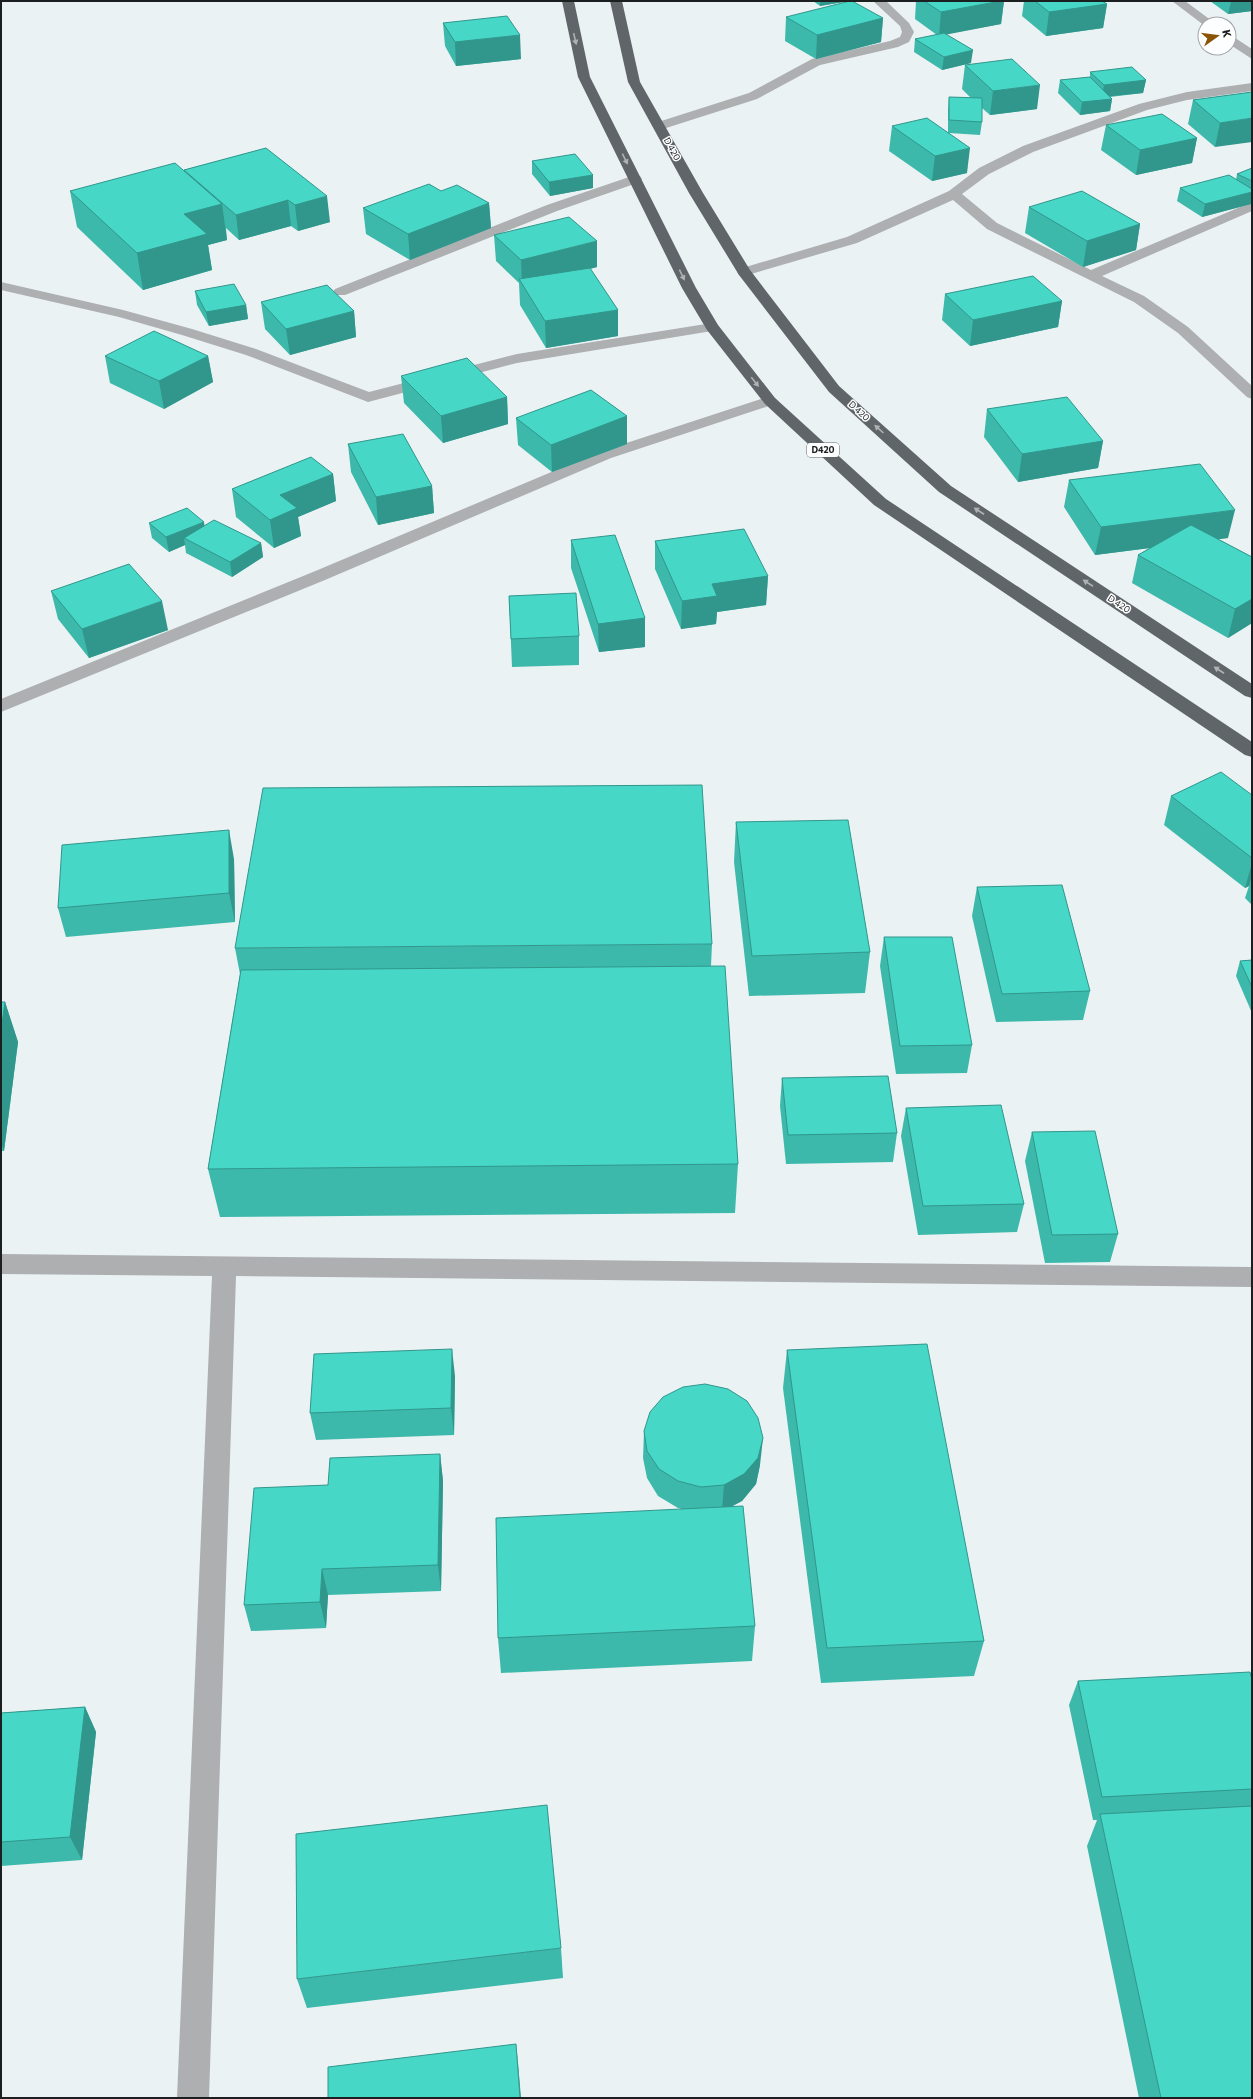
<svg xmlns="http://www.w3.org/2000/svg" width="1253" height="2099" font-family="Commissioner,sans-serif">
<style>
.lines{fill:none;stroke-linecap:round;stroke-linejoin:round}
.minor{fill:#adafb1;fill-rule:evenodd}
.highway{fill:#606569;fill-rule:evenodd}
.wall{fill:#3cb9ab}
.shaded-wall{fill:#31968b}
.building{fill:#46d7c7;stroke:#31968b}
.oneway{fill:#aeb2b4}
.labels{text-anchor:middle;stroke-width:3;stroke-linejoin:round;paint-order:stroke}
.far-street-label{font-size:9px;fill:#1c1f1f;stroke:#fdfeff}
.shield{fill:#fdfeff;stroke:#606262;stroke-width:1}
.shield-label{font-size:9px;font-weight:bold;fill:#1c1f1f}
</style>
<rect width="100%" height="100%" fill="#ebf2f4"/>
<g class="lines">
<g class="minor">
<path d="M873,1H886L909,23L914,32L909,42L898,47L820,65L757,99L663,129H655L653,126L655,123L749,93L812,59L890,41L900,37L902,32L900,26Z"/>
<path d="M1172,1H1185L1216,24H1205V26Z"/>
<path d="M1229,34L1252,49V59L1229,44Z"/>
<path d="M1252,83V91L1187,100L1147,110L1033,152L989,174L962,194L997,223L1091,270L1252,202V211L1102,276L1144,296L1188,327L1252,386V399L1247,397L1178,333L1134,302L987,229L953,200L857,243L744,276L739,275L737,272L739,269L847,237L949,191L979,168L1023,146L1139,104L1187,92Z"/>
<path d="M635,175L640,176L642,179L640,182L557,211L345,295H335L333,292L335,289L547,205Z"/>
<path d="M1,282L123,310L192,329L256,349L369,392L517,354L712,323L717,324L719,327L717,330L712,331L517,363L368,402L246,355L182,335L119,317L1,290Z"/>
<path d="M770,396L775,398L778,401L775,404L611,458L325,580L1,712V699L313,572L599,452Z"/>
<path d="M1,1254L1252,1267V1287L236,1276L209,2098H177L212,1276L1,1274Z"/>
</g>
<g class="highway">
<path d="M562,1H574L590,77L696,288L718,325L775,398L886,499L1252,742V757L1245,755L874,505L765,404L707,330L682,288L578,77Z"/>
<path d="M610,1H622L640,82L703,193L750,270L839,386L951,486L1252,684V698L1245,696L939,492L829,392L739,275L689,193L628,82Z"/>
</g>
</g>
<g class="wall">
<path d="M813,1H849L820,6Z"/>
<path d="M916,1H1004L1001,24L946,34L971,63L942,70L914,52L915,39L937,35L915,19Z"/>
<path d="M1024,1H1102L1107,4L1103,28L1046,36L1022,16Z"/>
<path d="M1210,1H1252V11L1228,14Z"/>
<path d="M786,17L883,18L881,42L816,59L785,41Z"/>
<path d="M443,23L521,59L456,66L445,46Z"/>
<path d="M965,65L1037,109L990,115L982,108V122L980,135L949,133L967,173L932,181L889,151L892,126L948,133V110L949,97L971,98L962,89Z"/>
<path d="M1090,72L1146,80L1143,93L1110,97L1112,99L1110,111L1080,115L1058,93L1060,80L1090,77Z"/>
<path d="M1252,92L1215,147L1188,124L1193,100Z"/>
<path d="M1106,125L1197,138L1192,163L1136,175L1101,150Z"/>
<path d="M266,148L330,222L298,231L291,226L239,240L226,228L227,240L208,245L212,270L143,290L77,227L70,191L184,171V170Z"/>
<path d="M532,161L593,175V188L550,196L532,174Z"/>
<path d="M1252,168V202L1251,204L1202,217L1177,201L1180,188L1236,180L1237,174Z"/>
<path d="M441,191L489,203L491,228L410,260L366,234L363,208Z"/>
<path d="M1029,207L1140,224L1136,250L1083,267L1025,233Z"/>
<path d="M494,235L597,267L590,269L618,310V336L546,348L520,305L519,283L496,261Z"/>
<path d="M195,291L246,305L248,319L209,326L197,305Z"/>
<path d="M945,294L1062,301L1058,327L970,346L942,320Z"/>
<path d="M261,302L354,311L356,337L290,355L265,329Z"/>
<path d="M105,356H208L213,382L164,409L110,383Z"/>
<path d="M401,376L507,397L508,424L443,443L404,403Z"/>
<path d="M987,409L1103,441L1098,468L1018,482L984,437Z"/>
<path d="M627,416V444L552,472L518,445L516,418Z"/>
<path d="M348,444L432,486L434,513L378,525L351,472Z"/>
<path d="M333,474L336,501L298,517L301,536L274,548L236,517L232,489Z"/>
<path d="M1069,480L1228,538L1218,539L1252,557V623L1228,638L1132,583L1138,555L1150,548L1095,555L1064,507Z"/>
<path d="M204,522V526L261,543L263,557L232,577L186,553L185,545L169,552L152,538L149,523Z"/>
<path d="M571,540L645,618V647L599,652L571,568Z"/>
<path d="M655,541L768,576L766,605L717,612L716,624L681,629L655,569Z"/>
<path d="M51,591L168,630L89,658L58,619Z"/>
<path d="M509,596L579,636V665L512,667Z"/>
<path d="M1252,795V905L1245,898L1249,886L1245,888L1164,825L1171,796Z"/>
<path d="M736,822L870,952L865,993L749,996L734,862Z"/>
<path d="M234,859L235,922L66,937L58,908Z"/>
<path d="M977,887L1090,991L1083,1020L996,1022L972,916Z"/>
<path d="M884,937L972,1045L967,1073L896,1074L880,966Z"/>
<path d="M712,944L711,966L738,1164L735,1213L220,1217L208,1169L240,974L235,948Z"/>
<path d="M1252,960V1013L1236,976L1240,961Z"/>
<path d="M1,1002H5L18,1042L4,1151H1Z"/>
<path d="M782,1078L897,1133L893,1162L786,1164L780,1106Z"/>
<path d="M906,1108L1024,1204L1017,1232L918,1235L901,1136Z"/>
<path d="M1032,1132L1118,1234L1110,1262L1045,1263L1025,1161Z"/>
<path d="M787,1350L984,1641L974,1676L821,1683L783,1388Z"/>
<path d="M455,1376L454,1435L316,1440L310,1413Z"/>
<path d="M644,1431L760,1465L756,1484L742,1501L731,1507L755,1626L752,1661L501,1673L498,1638L682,1509L678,1508L658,1496L647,1478L643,1458Z"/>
<path d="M440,1454L443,1481L441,1591L328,1595L326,1628L251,1631L244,1605L328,1485Z"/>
<path d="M1252,1680V2098H1139L1087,1846L1097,1820H1093L1069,1705L1078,1681Z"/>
<path d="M85,1707L96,1732L82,1860L1,1866V1713Z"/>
<path d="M561,1948L563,1978L307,2008L297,1979Z"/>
</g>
<g class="shaded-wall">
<path d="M820,1H849L820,6Z"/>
<path d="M1001,1H1004L1001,24L939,36L941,12Z"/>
<path d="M1238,1H1252V11L1228,14L1231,2Z"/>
<path d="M1107,4L1103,28L1046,36L1049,12Z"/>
<path d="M883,18L881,42L816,59L817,35Z"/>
<path d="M520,35L521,59L456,66L455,42Z"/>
<path d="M973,50L971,63L942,70L944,57Z"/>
<path d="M1146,80L1143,93L1102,97L1104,85Z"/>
<path d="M1040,85L1037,109L990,115L993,91Z"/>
<path d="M1112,99L1110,111L1080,115L1082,102Z"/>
<path d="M1252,118V142L1215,147L1220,123Z"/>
<path d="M1197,138L1192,163L1136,175L1140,150Z"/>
<path d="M970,148L967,173L932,181L935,156Z"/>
<path d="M593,175V188L550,196L549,182Z"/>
<path d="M1252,192L1251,204L1202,217L1205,204Z"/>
<path d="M327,196L330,222L298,231L295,205Z"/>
<path d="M288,200L291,226L239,240L236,215Z"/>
<path d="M489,203L491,228L410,260L408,234Z"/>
<path d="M222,204L227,240L208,245L212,270L143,290L137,253L184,214Z"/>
<path d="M1140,224L1136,250L1083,267L1087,241Z"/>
<path d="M597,241V267L523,286L522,285L521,260Z"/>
<path d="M1062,301L1058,327L970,346L973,320Z"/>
<path d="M246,305L248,319L209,326L206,312Z"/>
<path d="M618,310V336L546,348L545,321Z"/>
<path d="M354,311L356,337L290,355L286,329Z"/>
<path d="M208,356L213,382L164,409L159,381Z"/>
<path d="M507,397L508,424L443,443L441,416Z"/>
<path d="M627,416V444L552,472L551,445Z"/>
<path d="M1103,441L1098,468L1018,482L1022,454Z"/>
<path d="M333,474L336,501L298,517L301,536L274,548L270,520L280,495Z"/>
<path d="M432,486L434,513L378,525L376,497Z"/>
<path d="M1235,510L1228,538L1095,555L1101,527Z"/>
<path d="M204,522L206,537L184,538L185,545L169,552L166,537Z"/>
<path d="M261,543L263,557L232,577L230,562Z"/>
<path d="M768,576L766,605L717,612L716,624L681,629L682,601L712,584Z"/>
<path d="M1252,599V623L1228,638L1235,609Z"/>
<path d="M162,601L168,630L89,658L82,629Z"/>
<path d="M645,618V647L599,652L598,624Z"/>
<path d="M229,830L234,859L235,922L229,893Z"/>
<path d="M1252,863V875L1249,886L1245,888Z"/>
<path d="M5,1002L18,1042L4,1151L1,1143V1031Z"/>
<path d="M452,1349L455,1376L454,1435L451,1408Z"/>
<path d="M763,1438L760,1465L756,1484L742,1501L722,1511L724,1485Z"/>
<path d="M440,1454L443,1481L441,1591L438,1565Z"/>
<path d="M322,1569L328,1595L326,1628L320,1602Z"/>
<path d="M85,1707L96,1732L82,1860L70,1837Z"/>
<path d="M516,2044L518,2063L521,2098H520Z"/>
</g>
<g class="building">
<path d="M850,1H852L883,18L817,35L786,17Z"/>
<path d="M924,1H1001L941,12Z"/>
<path d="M1035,1H1102L1107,4L1049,12Z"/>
<path d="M507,16L520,35L455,42L443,23Z"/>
<path d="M944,33L973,50L944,57L915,39Z"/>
<path d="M1012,59L1040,85L993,91L965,65Z"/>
<path d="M1132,67L1146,80L1104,85L1090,72Z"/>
<path d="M1090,77L1112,99L1082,102L1060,80Z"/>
<path d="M1252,92V118L1220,123L1193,100Z"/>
<path d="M949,97L982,98V122L949,120Z"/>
<path d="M1162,114L1197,138L1140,150L1106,125Z"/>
<path d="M927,118L970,148L935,156L892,126Z"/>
<path d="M266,148L327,196L295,205L288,200L236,215L184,170Z"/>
<path d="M575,154L593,175L549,182L532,161Z"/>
<path d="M175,163L222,204L184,214L207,234L137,253L70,191Z"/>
<path d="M1252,168V181L1237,174Z"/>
<path d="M1229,175L1252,189V192L1205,204L1180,188Z"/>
<path d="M429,184L441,191L457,185L489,203L408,234L363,208Z"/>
<path d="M1082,191L1140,224L1087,241L1029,207Z"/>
<path d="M569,217L597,241L521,260L494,235Z"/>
<path d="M590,268L618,310L545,321L519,279Z"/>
<path d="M1033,276L1062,301L973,320L945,294Z"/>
<path d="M234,284L246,305L206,312L195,291Z"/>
<path d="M327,285L354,311L286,329L261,302Z"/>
<path d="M154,331L208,356L159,381L105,356Z"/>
<path d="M467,358L507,397L441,416L401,376Z"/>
<path d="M591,390L627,416L551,445L516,418Z"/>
<path d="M1067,397L1103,441L1022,454L987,409Z"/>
<path d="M403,434L432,486L376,497L348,444Z"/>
<path d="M311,457L333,474L280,495L297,508L270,520L232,489Z"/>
<path d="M1200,464L1235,510L1101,527L1069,480Z"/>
<path d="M187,508L204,522L166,537L149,523Z"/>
<path d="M214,520L261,543L230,562L184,538Z"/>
<path d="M1191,525L1252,557V599L1235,609L1138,555Z"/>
<path d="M744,529L768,576L712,584L717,596L682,601L655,541Z"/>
<path d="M615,535L645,618L598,624L571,540Z"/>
<path d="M129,564L162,601L82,629L51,591Z"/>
<path d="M576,593L579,636L511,639L509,596Z"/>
<path d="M1221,772L1252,795V858L1171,796Z"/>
<path d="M702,785L712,944L235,948L263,788Z"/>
<path d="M848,820L870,952L752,956L736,822Z"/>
<path d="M229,830V893L58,908L62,845Z"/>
<path d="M1062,885L1090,991L1002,994L977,887Z"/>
<path d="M884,937H952L972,1045L900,1046Z"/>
<path d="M1252,960V987L1240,961Z"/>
<path d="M725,966L738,1164L208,1169L241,970Z"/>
<path d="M1,1002H5L1,1031Z"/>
<path d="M888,1076L897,1133L788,1135L782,1078Z"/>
<path d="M1001,1105L1024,1204L923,1206L906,1108Z"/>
<path d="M1095,1131L1118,1234L1052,1235L1032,1132Z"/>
<path d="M927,1344L984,1641L827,1648L787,1350Z"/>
<path d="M452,1349L451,1408L310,1413L314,1354Z"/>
<path d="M705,1384L728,1389L747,1401L758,1418L763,1438L758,1458L744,1474L724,1485L701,1487L678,1481L659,1469L647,1451L644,1431L650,1412L663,1397L683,1387Z"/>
<path d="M440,1454L438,1565L322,1569L320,1602L244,1605L254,1488L328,1485L330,1458Z"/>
<path d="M743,1506L755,1626L498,1638L496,1518Z"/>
<path d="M1250,1672L1252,1680V1789L1102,1797L1078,1681Z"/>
<path d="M85,1707L70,1837L1,1842V1713Z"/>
<path d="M547,1805L561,1948L297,1979L296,1834Z"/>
<path d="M1252,1806V2098H1161L1100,1814Z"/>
<path d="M516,2044L520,2098H328V2067Z"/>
</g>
<defs><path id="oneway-solid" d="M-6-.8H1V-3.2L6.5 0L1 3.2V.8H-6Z"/></defs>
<g class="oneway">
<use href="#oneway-solid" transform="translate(575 39) rotate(77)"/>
<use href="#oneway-solid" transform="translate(625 159) rotate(64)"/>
<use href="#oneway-solid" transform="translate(682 275) rotate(64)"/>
<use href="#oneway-solid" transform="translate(755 382) rotate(52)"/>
<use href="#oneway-solid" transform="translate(879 429) rotate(-138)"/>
<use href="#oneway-solid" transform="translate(979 511) rotate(-147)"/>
<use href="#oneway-solid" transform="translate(1088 583) rotate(-147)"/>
<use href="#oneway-solid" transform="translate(1219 670) rotate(-147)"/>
</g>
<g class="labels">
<g class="far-street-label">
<text transform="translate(672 149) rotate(61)" y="3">D 420</text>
<text transform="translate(859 411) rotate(42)" y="3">D 420</text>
<text transform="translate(1119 604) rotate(33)" y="3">D 420</text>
</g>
<rect class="shield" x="807" y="443" width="32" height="14" rx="3"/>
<g class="shield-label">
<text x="823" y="453">D420</text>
</g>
</g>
<rect width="1253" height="2099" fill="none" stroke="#1c1f1f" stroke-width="4"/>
<g transform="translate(1217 36) rotate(76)"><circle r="19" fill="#fdfeff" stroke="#a3a5a5"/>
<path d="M0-3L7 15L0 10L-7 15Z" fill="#8b5306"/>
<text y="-6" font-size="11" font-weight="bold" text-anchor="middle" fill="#1c1f1f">K</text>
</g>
</svg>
